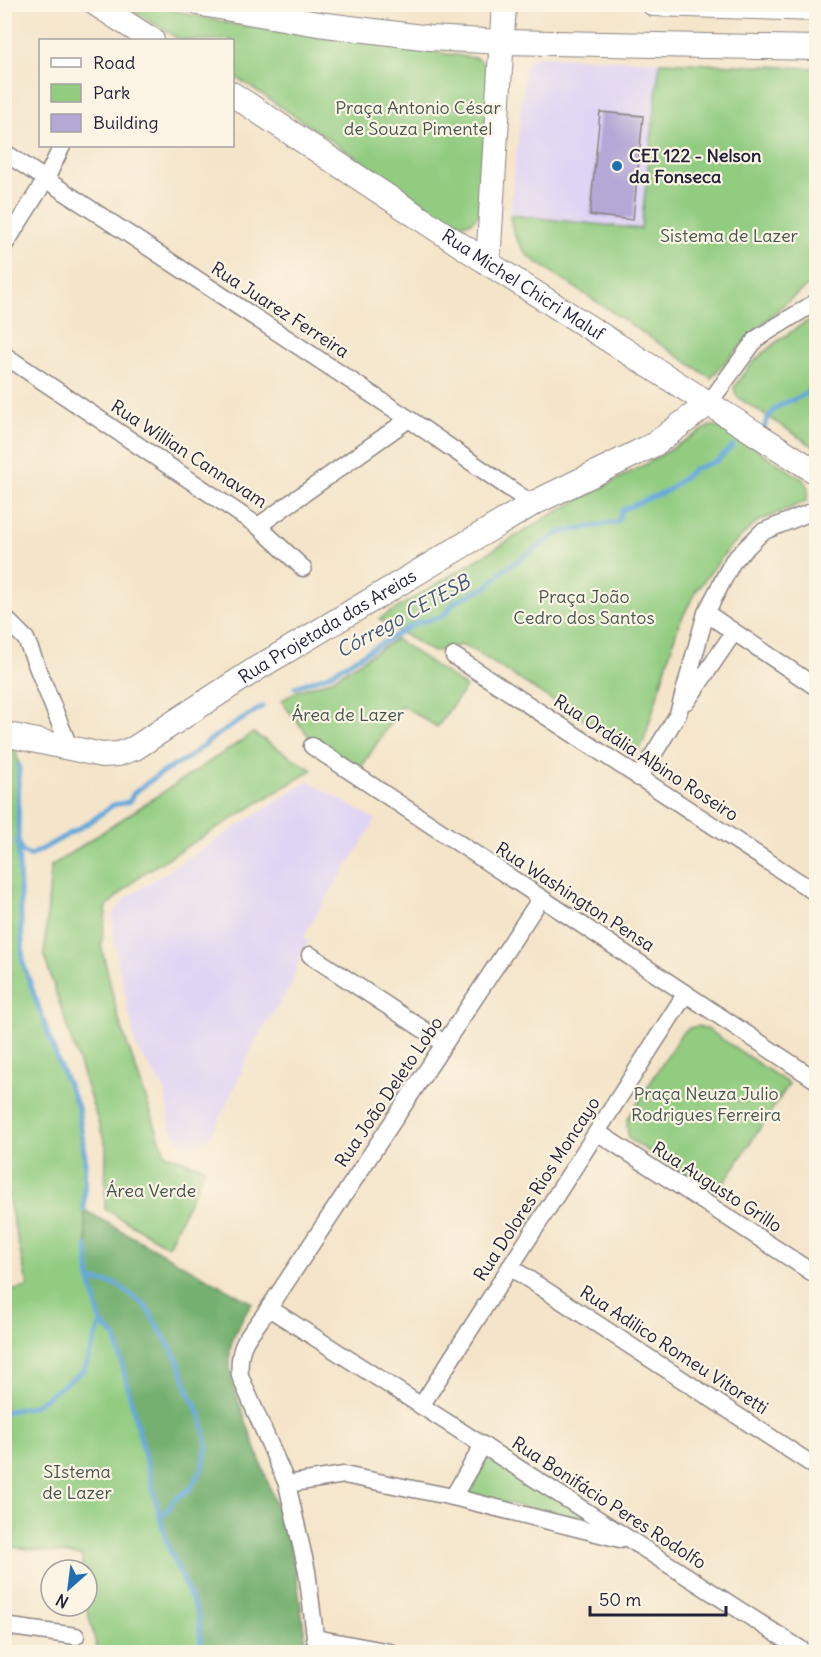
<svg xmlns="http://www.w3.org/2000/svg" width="821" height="1657" font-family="Delius,sans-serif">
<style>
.built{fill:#e0d4f4}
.green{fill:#92cc81;stroke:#5a775e;stroke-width:1.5}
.forest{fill:#75b06f;stroke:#4c6955;stroke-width:1.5}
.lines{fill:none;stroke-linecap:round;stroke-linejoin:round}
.stream{stroke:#66a8da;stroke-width:5}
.building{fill:#b5a7d6}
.street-casing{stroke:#8b8382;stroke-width:19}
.secondary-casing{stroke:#8b8382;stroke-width:26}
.street{stroke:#fff;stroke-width:16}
.secondary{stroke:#fff;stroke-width:24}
.poi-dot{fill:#1f6fb2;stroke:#fcf5e5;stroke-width:2}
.labels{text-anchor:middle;stroke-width:4.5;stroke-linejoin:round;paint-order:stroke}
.park-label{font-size:18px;fill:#445550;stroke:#fcf5e5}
.poi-label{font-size:18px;font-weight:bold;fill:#22223b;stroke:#fcf5e5;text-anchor:start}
.street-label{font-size:18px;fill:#22223b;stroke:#fcf5e5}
.water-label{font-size:20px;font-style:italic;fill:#3d587b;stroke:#fcf5e5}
</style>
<rect width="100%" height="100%" fill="#fcf5e5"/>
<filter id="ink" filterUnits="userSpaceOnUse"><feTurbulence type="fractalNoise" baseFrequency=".0167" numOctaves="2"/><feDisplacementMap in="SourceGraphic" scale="12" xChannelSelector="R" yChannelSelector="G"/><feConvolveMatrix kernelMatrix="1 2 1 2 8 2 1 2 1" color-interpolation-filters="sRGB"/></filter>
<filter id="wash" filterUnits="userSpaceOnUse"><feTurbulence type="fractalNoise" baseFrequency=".008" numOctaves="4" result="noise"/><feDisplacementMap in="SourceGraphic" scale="24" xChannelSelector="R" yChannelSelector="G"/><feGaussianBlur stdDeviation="1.35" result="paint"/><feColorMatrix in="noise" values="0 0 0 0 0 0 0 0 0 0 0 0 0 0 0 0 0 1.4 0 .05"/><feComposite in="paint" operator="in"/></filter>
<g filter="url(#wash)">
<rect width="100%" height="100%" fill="#f4e4c9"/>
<g class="built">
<path d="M541,56L660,62L641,229L510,215L525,70L528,62L533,57Z"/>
<path d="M308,781L376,820L308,928L304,938L309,942L301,952L292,984L255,1042L219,1121L207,1140L191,1145L180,1142L170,1127L165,1090L136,1047L113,936V914L126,898Z"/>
</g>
<g class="green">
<path d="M124,5H158L192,15L239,25L476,58L486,65L489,82L479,215L470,223L456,224L233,75L232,40H180Z"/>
<path d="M660,62L816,68V280C778,305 741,344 711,378L529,257C518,243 511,232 510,215L641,229Z"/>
<path d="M816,316V448L737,397L734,388C751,357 786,334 816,316Z"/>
<path d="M710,426L720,427L730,432L804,480L808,488L807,501L757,522L729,548L696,591L678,626L644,741L639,749L632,751L473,650L461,645L433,652L379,619L549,516L644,465Z"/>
<path d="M396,639L466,687L437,727L402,705L360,769L310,738L281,701L297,691L331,680Z"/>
<path d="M253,733L312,770L142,874L107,906L101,945L118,1017L165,1154L205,1168L168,1246L105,1209L106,1146L44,956L51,866Z"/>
<path d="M5,740L14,742L19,765L18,840L23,962L59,1064L78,1107L85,1157L84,1210L90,1280L101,1323L115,1336L167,1544L198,1614L202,1652H98L87,1609V1570H83L82,1556L5,1546L4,1292L28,1287L4,1180Z"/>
<path d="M698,1026L707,1029L789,1084L716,1195L628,1138L627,1120L681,1034L689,1028Z"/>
<path d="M488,1454L588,1515L584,1521L470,1495Z"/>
</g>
<path class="forest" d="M84,1210L252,1303C231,1336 224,1350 234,1388L289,1541L296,1572L307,1652H202L197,1614L167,1544L115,1336L101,1323L90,1280Z"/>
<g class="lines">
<g class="stream">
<path d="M764,428C774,394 799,407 816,384"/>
<path d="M295,687L328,675L414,624L443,616L456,601L487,587L502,571L559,533L618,522L622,510L669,490L694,469L717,461L733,446"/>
<path d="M19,765L18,840L22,852L30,856L90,822L113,805L129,802L134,793L158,775L188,758L214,737L262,707"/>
<path d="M18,840L23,963L59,1064L78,1107L85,1157L84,1210"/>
<path d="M87,1246L90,1280L101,1323L115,1336L167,1544L198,1614L202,1652"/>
<path d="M90,1280L116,1284L145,1305L179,1362L188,1391L201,1416L207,1445L203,1467L190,1489L175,1499L161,1519"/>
<path d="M4,1412L34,1406L84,1370L101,1323"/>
</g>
</g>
<g id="blocks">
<path class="building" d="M600,112L643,116L633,220L590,215Z"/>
</g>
</g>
<g filter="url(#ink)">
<use href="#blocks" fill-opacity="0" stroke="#8b8382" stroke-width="1.5"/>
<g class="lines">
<g class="street-casing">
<g id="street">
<path d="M4,152L409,419L532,504"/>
<path d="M4,246L46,179L62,146"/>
<path d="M4,355L258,526L303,568"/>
<path d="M709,403L756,339L816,302"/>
<path d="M258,526L409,419"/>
<path d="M706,613L816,687"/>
<path d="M4,617L26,639L70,749"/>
<path d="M454,656L816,893"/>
<path d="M687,701L734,632"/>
<path d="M312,746L816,1080"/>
<path d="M639,778L678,714L706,613L733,561L762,532L816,510"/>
<path d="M310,955L444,1043"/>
<path d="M597,1132L816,1275"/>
<path d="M510,1267L816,1467"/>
<path d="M269,1308L805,1652"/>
<path d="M421,1406L686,993"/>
<path d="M287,1484L344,1475L453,1497L620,1539"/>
<path d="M453,1497L483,1445"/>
<path d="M4,1626L76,1636"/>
<path d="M315,1638L390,1652"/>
<path d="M317,1652L307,1571L287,1484L240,1376C237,1341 251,1335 269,1308L541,898"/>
</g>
</g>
<g class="secondary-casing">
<g id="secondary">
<path d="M96,4L152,40"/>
<path d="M202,4L318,24L430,38L502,42L816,48"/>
<path d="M654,4L816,9"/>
<path id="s1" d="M232,94L488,263L816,472"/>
<path d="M488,263L504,4"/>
<path id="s2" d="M4,734L102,755L118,754L135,748L256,669L532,504L655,444L709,403"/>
</g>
</g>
<use href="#street" class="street"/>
<use href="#secondary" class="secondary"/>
</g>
</g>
<circle class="poi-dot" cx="617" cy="166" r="6"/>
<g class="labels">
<g class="park-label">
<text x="418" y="114">Praça Antonio César<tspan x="418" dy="21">de Souza Pimentel</tspan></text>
<text x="729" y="242">Sistema de Lazer</text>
<text x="584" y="603">Praça João<tspan x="584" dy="21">Cedro dos Santos</tspan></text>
<text x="348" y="721">Área de Lazer</text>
<text x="706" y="1100">Praça Neuza Julio<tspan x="706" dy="21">Rodrigues Ferreira</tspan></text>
<text x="151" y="1197">Área Verde</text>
<text x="77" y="1478">SIstema<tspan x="77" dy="21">de Lazer</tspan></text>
</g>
<g class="poi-label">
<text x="629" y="162">CEI 122 - Nelson<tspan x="629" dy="21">da Fonseca</tspan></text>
</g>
<g class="street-label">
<text dy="6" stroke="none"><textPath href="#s1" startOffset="348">Rua Michel Chicri Maluf</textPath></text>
<text transform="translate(280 310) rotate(33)" y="6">Rua Juarez Ferreira</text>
<text transform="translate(189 454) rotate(33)" y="6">Rua Willian Cannavam</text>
<text dy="6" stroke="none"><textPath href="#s2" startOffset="362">Rua Projetada das Areias</textPath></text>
<text transform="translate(646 758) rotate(33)" y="6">Rua Ordália Albino Roseiro</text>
<text transform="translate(575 897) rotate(33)" y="6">Rua Washington Pensa</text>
<text transform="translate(389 1092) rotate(-56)" y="6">Rua João Deleto Lobo</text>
<text transform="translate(717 1187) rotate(33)" y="6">Rua Augusto Grillo</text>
<text transform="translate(537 1189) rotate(-57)" y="6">Rua Dolores Rios Moncayo</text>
<text transform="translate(674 1350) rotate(33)" y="6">Rua Adilico Romeu Vitoretti</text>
<text transform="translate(609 1503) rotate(33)" y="6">Rua Bonifácio Peres Rodolfo</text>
</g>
<g class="water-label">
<text transform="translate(403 616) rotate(-29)" y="7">Córrego CETESB</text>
</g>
</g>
<rect width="821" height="1657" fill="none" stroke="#fcf5e5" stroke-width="24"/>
<rect x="39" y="39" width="195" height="108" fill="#fcf5e5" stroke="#a5a1a1" stroke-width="1.5"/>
<rect x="51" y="58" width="30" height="9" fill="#ffffff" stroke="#a5a1a1" stroke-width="1.5"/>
<text x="93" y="69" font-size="18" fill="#22223b">Road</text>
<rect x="51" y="84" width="30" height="18" fill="#92cc81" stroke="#a5a1a1" stroke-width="1.5"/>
<text x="93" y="99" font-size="18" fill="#22223b">Park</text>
<rect x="51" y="114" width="30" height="18" fill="#b5a7d6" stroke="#a5a1a1" stroke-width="1.5"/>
<text x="93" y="129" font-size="18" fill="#22223b">Building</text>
<g transform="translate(69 1588) rotate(208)"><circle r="28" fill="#fcf5e5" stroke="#a5a1a1" stroke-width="1.5"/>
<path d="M0-4.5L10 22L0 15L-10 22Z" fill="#1f6fb2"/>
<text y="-9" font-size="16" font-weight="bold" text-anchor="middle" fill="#22223b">N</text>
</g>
<path d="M590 1606v9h136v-9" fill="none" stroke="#22223b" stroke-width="3"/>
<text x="599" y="1606" font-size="18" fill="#22223b" stroke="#fcf5e5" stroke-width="4.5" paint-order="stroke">50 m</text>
</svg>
